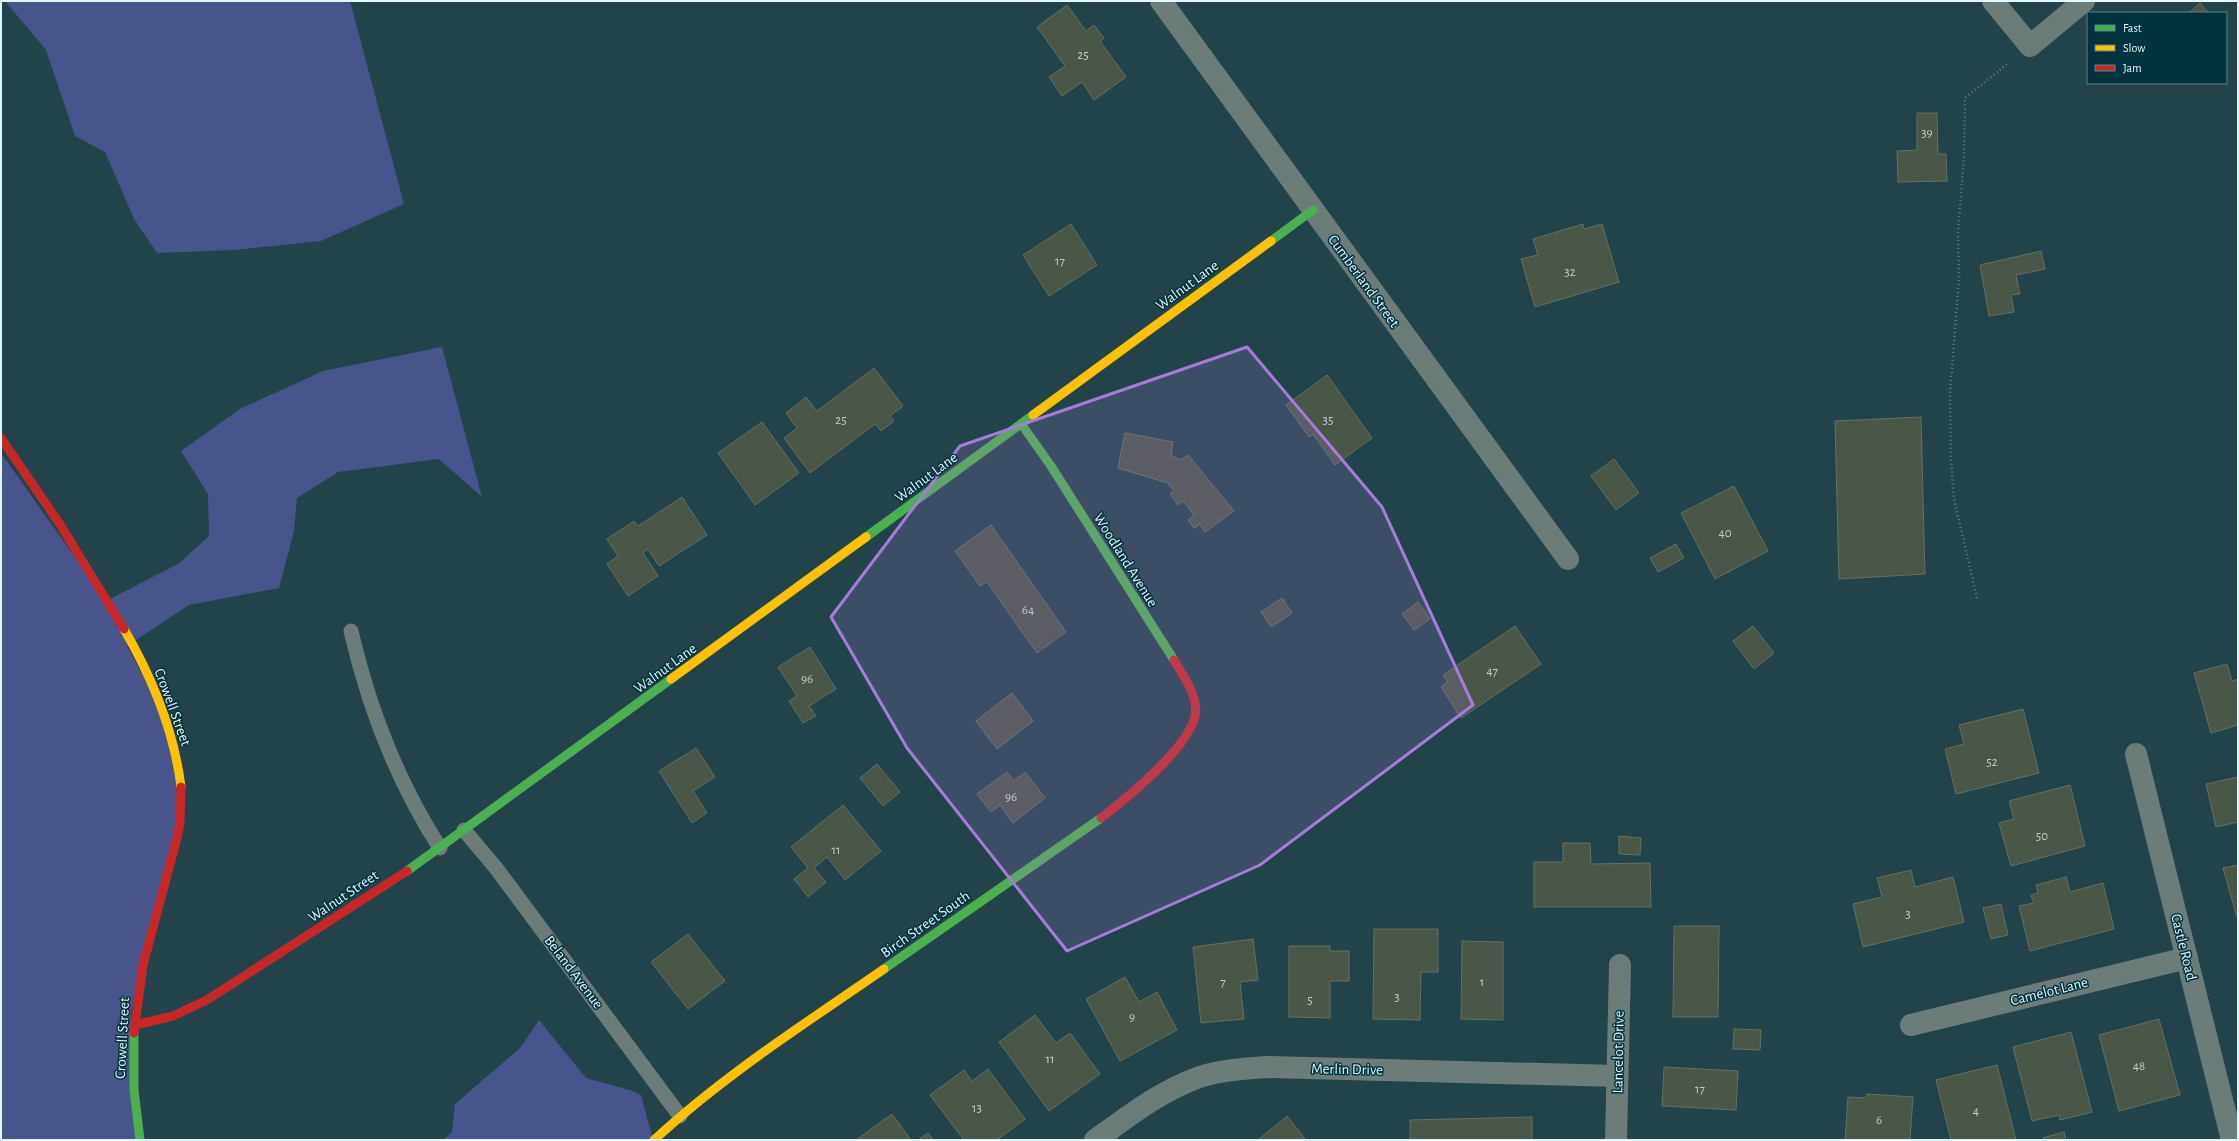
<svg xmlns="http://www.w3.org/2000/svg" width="2239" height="1141" font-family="'Alegreya Sans',sans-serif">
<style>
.green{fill:#48548c}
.building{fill:#4a5648;stroke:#657063}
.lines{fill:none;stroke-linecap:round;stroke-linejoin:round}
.path{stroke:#6b7b7a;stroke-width:2.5;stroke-dasharray:1 3;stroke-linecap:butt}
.lane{stroke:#6b7c79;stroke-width:15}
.street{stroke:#6b7c79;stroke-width:22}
.fast{stroke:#4caf50;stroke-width:9}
.slow{stroke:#ffc107;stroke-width:9}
.jam{stroke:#c62828;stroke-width:9}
.marked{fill:#a57dd7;fill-opacity:0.2;stroke:#a57dd7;stroke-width:3;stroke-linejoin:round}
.labels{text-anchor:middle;stroke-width:3;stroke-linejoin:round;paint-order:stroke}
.number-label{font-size:13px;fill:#becfcf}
.street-label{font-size:15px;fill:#e4f7fc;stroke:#00333d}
</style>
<rect width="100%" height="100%" fill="#22434a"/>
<g class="green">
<path d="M5,1H350L404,204L321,241L234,250L157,253L134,219L105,152L75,136L46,50Z"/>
<path d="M442,347L482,497L439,459L338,472L297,498L294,531L279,588L189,605L127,646L169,724L180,818L131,1013L140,1140H1V453L106,601L178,564L209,536L208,494L181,451L240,409L323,371Z"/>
<path d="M539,1020L586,1078L633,1091L641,1095L653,1140H443L452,1132L455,1104L520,1048Z"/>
</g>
<g class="building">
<path d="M2200,3L2209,13H2189Z"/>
<path d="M1067,5L1086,31L1094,25L1104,38L1100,41L1126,77L1094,100L1082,82L1062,96L1049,77L1065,66L1037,27Z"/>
<path d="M1917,113H1937L1938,154H1946L1947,181L1898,182L1897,151L1917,150Z"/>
<path d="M1071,224L1097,265L1049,296L1023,255Z"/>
<path d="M1583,224L1584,229L1602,224L1619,282L1535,307L1521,259L1538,255L1533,239Z"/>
<path d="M2041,251L2045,269L2016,275L2020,294L2011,295L2014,312L1989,316L1980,265Z"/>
<path d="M874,368L903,406L890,416L894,421L881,431L875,424L810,473L784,438L797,428L786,413L806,397L817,411Z"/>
<path d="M1327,375L1372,438L1335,465L1313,434L1309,437L1286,405Z"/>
<path d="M1921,417L1925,574L1839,579L1835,421Z"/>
<path d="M762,422L799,473L755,505L718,453Z"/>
<path d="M1125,433L1173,442L1171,455L1181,460L1188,455L1234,511L1205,532L1200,524L1194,528L1188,520L1194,515L1183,501L1178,505L1170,494L1174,491L1168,483L1118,468Z"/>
<path d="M1614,459L1639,493L1616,510L1591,476Z"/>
<path d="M1734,486L1768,551L1715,579L1681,513Z"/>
<path d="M682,497L707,535L659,566L648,549L643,553L658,576L628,596L607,564L618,556L607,539L634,521L638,526Z"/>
<path d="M991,525L1066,632L1037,653L987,582L980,586L955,551Z"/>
<path d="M1676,544L1684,558L1658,572L1650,558Z"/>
<path d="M1282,598L1292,613L1271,627L1261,612Z"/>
<path d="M1418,602L1430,619L1414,630L1402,614Z"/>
<path d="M1515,626L1541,664L1461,718L1441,687L1448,682L1443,675Z"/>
<path d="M1753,626L1774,653L1754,669L1733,641Z"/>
<path d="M810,647L836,689L809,706L816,716L803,723L789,701L797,696L778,667Z"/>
<path d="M2227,664L2232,681L2238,679V725L2211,733L2194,673Z"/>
<path d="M1012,693L1033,721L997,749L976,721Z"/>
<path d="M2023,709L2039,773L1956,794L1945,749L1964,744L1959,725Z"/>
<path d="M696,748L715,777L693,791L707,813L692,823L659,771Z"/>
<path d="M877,764L900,792L883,806L860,778Z"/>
<path d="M1007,772L1014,781L1025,772L1045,798L1013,823L1000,805L991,812L977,794Z"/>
<path d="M2238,777V822L2216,827L2206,784Z"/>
<path d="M2070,785L2085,846L2011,866L1999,823L2014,819L2009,801Z"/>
<path d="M843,805L881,851L845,880L827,857L814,868L826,882L808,897L794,879L808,868L791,847Z"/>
<path d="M1619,836L1641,838L1640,855L1619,854Z"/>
<path d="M1563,843H1590L1591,864L1650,863L1651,907H1534V862H1563Z"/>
<path d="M2238,865V921L2223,868Z"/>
<path d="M1911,870L1915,887L1953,877L1964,922L1863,947L1853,904L1882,897L1877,878Z"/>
<path d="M2066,877L2070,892L2103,883L2114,929L2030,951L2019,906L2034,903L2031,895L2038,893L2036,885Z"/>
<path d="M2001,904L2008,935L1991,939L1983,908Z"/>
<path d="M1674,926H1719L1718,1017H1673Z"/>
<path d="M1374,929H1438V972H1421L1420,1020L1373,1019Z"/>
<path d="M688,934L725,981L688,1009L651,962Z"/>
<path d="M1253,939L1258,980L1240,982L1244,1019L1201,1023L1193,947Z"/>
<path d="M1462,941L1503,942V1020L1461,1019Z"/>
<path d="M1289,946H1330V951H1349V981H1330V1018L1289,1017Z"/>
<path d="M1125,977L1139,1002L1157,992L1177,1030L1120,1061L1086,999Z"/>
<path d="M1035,1015L1056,1043L1070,1033L1100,1074L1049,1111L999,1042Z"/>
<path d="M2159,1019L2180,1095L2119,1111L2099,1035Z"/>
<path d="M1734,1029L1761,1030L1760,1050L1733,1049Z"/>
<path d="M2071,1032L2092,1112L2060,1120L2059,1115L2032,1121L2013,1047Z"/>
<path d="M1997,1065L2016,1140H1951L1936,1080Z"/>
<path d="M1664,1067L1738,1071L1736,1110L1662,1106Z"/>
<path d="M988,1069L1025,1119L997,1140H964L930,1095L964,1070L972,1081Z"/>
<path d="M1867,1094L1913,1097L1910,1140H1845L1848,1097L1866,1098Z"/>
<path d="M892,1114L911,1140H856Z"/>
<path d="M1287,1116L1306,1140H1258Z"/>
<path d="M1532,1117V1140H1410V1120Z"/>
<path d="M2064,1132L2066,1140H2044L2043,1138Z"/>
<path d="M928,1133L933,1140H918Z"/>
</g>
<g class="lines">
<path class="path" d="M1977,598L1954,499L1951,459L1950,392L1959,279L1958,232L1964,157L1965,98L2007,64"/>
<g class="lane">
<path d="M351,631C369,709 397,781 440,848"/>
<path d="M464,830L496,868L680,1116"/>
</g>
<g class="street">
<path d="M1161,1L1568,559"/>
<path d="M1993,1L2030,46L2084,1"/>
<path d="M2136,754L2232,1140"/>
<path d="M1911,1025L2187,958"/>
<path d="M1095,1140C1128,1117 1159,1092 1197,1078C1219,1070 1243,1069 1266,1067L1617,1076"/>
<path d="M1616,1140L1620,965"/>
</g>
<g class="fast">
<path d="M1271,241L1313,210"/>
<path d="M1022,425L1051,466L1174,660"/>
<path d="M866,537L1033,415"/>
<path d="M407,871L671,679"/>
<path d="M884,969L1101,818"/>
<path d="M134,1033V1090L140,1140"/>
</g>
<g class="slow">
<path d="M1033,415L1271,241"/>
<path d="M124,629C153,679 174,730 181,787"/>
<path d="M671,679L866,537"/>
<path d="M654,1140C724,1075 806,1023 884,969"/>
</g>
<g class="jam">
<path d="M1,438L61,526L124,629"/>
<path d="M1101,818C1128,797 1188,748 1195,716C1199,696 1183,676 1174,660"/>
<path d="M135,1025L173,1016L207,1000L407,871"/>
<path d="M134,1033L143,965L177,838L180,823L181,787"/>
</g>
</g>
<path class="marked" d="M1247,347L1382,507L1473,705L1260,865L1067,951L907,748L831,617L960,446Z"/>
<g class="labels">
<g class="number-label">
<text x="1083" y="59">25</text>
<text x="1927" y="137">39</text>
<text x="1060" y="265">17</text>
<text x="1570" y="276">32</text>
<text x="841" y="424">25</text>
<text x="1328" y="424">35</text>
<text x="1725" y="537">40</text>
<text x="1028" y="614">64</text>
<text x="1492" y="675">47</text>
<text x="807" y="683">96</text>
<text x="1992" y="766">52</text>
<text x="1011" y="801">96</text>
<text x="2042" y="840">50</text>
<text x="836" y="854">11</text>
<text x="1908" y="918">3</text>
<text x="1223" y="986">7</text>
<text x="1482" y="986">1</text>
<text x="1397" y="1001">3</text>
<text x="1310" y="1004">5</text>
<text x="1132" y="1021">9</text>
<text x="1050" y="1063">11</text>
<text x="2139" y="1070">48</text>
<text x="1700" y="1093">17</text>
<text x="977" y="1112">13</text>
<text x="1976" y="1115">4</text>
<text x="1879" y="1124">6</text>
</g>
<g class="street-label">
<text transform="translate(1364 281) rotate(54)" y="5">Cumberland Street</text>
<text transform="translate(1187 285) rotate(-36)" y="5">Walnut Lane</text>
<text transform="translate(926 477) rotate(-36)" y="5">Walnut Lane</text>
<text transform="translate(1126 560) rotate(58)" y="5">Woodland Avenue</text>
<text transform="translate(665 668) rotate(-36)" y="5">Walnut Lane</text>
<text transform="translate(173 707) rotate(70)" y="5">Crowell Street</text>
<text transform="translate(343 896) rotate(-34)" y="5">Walnut Street</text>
<text transform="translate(925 924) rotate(-35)" y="5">Birch Street South</text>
<text transform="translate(2184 947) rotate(76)" y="5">Castle Road</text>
<text transform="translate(574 972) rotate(53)" y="5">Beland Avenue</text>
<text transform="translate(2049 991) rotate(-14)" y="5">Camelot Lane</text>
<text transform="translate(122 1038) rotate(-87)" y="5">Crowell Street</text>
<text transform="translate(1618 1052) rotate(-89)" y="5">Lancelot Drive</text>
<text transform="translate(1347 1069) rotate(1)" y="5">Merlin Drive</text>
</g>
</g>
<rect width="2239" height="1141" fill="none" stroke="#e4f7fc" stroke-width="4"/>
<rect x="2087" y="12" width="140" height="72" fill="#00333d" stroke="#5b8189"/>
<rect x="2095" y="25" width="20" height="6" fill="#4caf50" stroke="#5b8189"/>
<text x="2123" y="32" font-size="12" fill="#e4f7fc">Fast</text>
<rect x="2095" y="45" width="20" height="6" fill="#ffc107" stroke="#5b8189"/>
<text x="2123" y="52" font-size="12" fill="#e4f7fc">Slow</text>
<rect x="2095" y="65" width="20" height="6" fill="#c62828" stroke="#5b8189"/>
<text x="2123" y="72" font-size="12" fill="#e4f7fc">Jam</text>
</svg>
